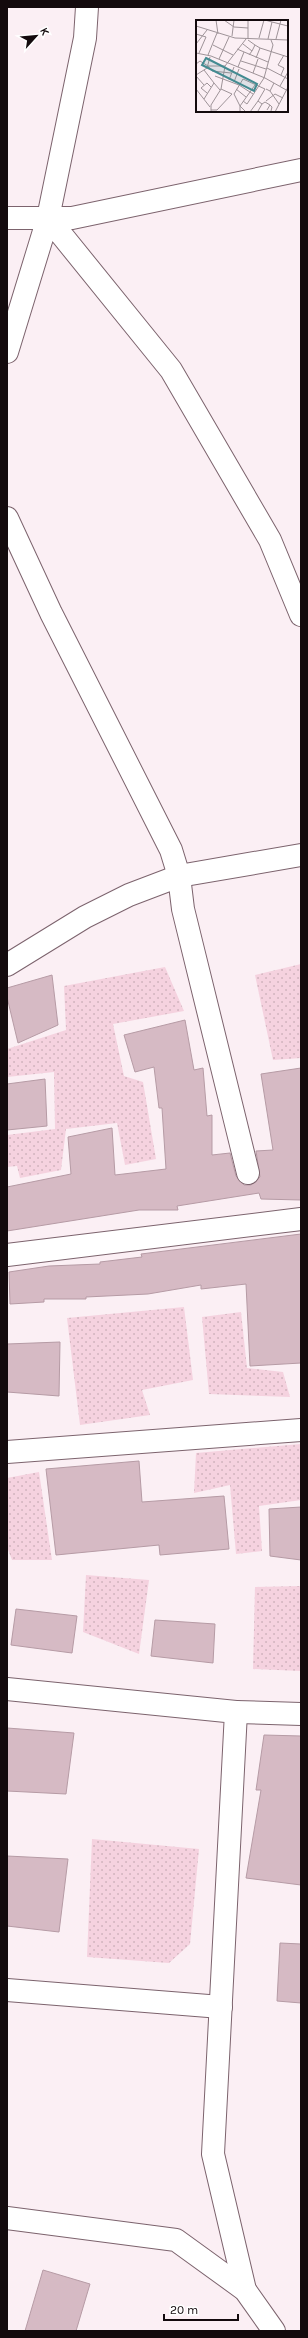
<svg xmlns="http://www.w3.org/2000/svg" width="308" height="2338" font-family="Karla,sans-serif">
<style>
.grass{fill:url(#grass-dots)}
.building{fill:#d6bac4;stroke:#b69ba5}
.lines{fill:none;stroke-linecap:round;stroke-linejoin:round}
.minor-casing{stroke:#7c636d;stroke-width:24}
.minor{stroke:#fff;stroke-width:22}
.inset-road{fill:none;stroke:#9e9398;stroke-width:1}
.view{fill:#438b91;fill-opacity:0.15;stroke:#438b91;stroke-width:2}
.inset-edge{fill:none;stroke:#130a0d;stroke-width:2}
</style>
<defs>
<pattern id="grass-dots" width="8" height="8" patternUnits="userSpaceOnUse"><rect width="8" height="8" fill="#f5d2df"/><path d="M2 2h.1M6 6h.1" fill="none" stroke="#d1b3be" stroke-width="1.8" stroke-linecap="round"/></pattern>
</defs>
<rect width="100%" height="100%" fill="#fbeff4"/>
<g class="grass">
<path d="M301,964V1058L273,1060L255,975Z"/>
<path d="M165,967L184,1011L113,1024L124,1076L143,1082L156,1159L125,1165L117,1123L66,1129L61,1170L20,1178L17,1166L7,1167V1135L55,1129L54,1072L7,1077V1049L66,1030L64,986Z"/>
<path d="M184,1307L193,1380L142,1390L150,1415L80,1425L67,1318Z"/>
<path d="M241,1312L247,1368L283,1372L290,1397L209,1394L202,1317Z"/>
<path d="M301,1444V1500L259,1506L262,1551L236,1554L230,1485L194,1493L196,1453Z"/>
<path d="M39,1472L52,1560H12L7,1547V1478Z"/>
<path d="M86,1575L149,1580L139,1654L83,1632Z"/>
<path d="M301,1586V1671L253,1669L255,1587Z"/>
<path d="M92,1839L199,1849L190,1944L169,1963L87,1957Z"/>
</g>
<g class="building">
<path d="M52,975L58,1025L18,1043L7,997V988Z"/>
<path d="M185,1020L194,1070L203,1068L207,1116L212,1115V1155L230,1153L236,1176L244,1185H251L260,1177L256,1151L273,1150L261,1074L301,1068V1200L261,1199L259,1193L177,1206L178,1210H139L7,1231V1187L71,1174L68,1137L112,1128L115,1175L166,1169L162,1108H159L154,1067L135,1072L124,1035Z"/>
<path d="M45,1079L47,1126L7,1130V1084Z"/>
<path d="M301,1234V1363L250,1366L246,1284L201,1289V1285L148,1294L86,1297V1299H44V1302L10,1304L9,1272L49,1266L100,1264V1262L142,1257L141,1254Z"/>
<path d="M60,1342L59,1396L7,1392V1344Z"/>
<path d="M139,1461L142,1502L224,1496L229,1549L160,1555L159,1545L56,1555L46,1469Z"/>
<path d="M301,1507V1560L270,1556L269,1509Z"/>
<path d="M16,1609L77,1616L72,1653L11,1645Z"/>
<path d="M155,1620L215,1624L213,1663L151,1656Z"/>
<path d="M7,1728L74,1733L66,1794L7,1791Z"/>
<path d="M264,1735L301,1736V1885L246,1878L261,1790H256Z"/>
<path d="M7,1856L68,1859L59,1932L7,1926Z"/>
<path d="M280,1943L301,1944V2003L277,2001Z"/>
<path d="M43,2270L90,2284L76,2331H25Z"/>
</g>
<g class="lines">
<g class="minor-casing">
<g id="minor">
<path d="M7,218H72L301,170"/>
<path d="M48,218L85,38L87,7"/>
<path d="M7,352L48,218L171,370L270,540L301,615"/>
<path d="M7,518L51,613L171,850L179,876L183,909L248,1173"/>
<path d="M7,965L85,917L129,895L179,876L301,855"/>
<path d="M7,1255L301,1219"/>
<path d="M7,1452L301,1430"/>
<path d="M7,1689L236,1712L213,2154L245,2290"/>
<path d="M236,1712L301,1714"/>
<path d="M7,1990L221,2007"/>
<path d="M7,2218L176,2240L245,2290L274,2331"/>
</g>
</g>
<use href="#minor" class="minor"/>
</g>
<g transform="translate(196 20)">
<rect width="92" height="92" fill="#fbeff4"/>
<path class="inset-road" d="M20,0L22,14M28,0L38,7L52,8M69,0L76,2L72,19M76,2L92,6M0,6L39,18L92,20M0,14L10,17L3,33M36,16L38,0M52,18V0M63,18L68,0M80,19L85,0M52,20L59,25L56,31M0,24L11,10M47,24L56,31L53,35M17,25L37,35M59,25L64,28L60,38M64,28L92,37M41,29L72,42M0,33L15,36L69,58L92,71M12,35L21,13M23,39L33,17M45,41L70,49M0,44L4,41L12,46M29,46H12L16,51L35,53M42,47L48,32M71,48L92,59M8,50L18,63M57,53L62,39M0,55L11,48L14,37M85,55L88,48L82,45L88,35M0,56L8,65M19,56L43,65L57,74M33,60L38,47M38,62L43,49M59,65L44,86L38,74L47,59L69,69L62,81M84,66L92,52M0,69L14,87M40,69L50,77M70,69L74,71L78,63M74,71L83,84M11,73L5,68L11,63L15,67M8,79L18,63L24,70M47,81L51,84L68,58L77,25L75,20M70,81L79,74L87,78M15,90H21L36,74L25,69M71,90L74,85L76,87L75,91M62,91L66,84L69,82L74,85M15,92V85L25,69L29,46L50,19M44,92V86L50,92M54,92L62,81L66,84M79,92L92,67"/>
<path class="view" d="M10,38L61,64L58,71L6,45Z"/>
<rect width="92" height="92" class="inset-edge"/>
</g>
<rect width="308" height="2338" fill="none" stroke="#130a0d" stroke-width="16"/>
<g transform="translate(36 36) rotate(63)" stroke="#ffffff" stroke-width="3" paint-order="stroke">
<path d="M0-3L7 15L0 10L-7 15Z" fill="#130a0d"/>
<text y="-6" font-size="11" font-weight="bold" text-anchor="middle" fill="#130a0d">K</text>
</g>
<path d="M164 2314v6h74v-6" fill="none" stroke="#130a0d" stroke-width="2"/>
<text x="170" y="2314" font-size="12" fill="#130a0d" stroke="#ffffff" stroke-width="3" paint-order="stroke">20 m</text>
</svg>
